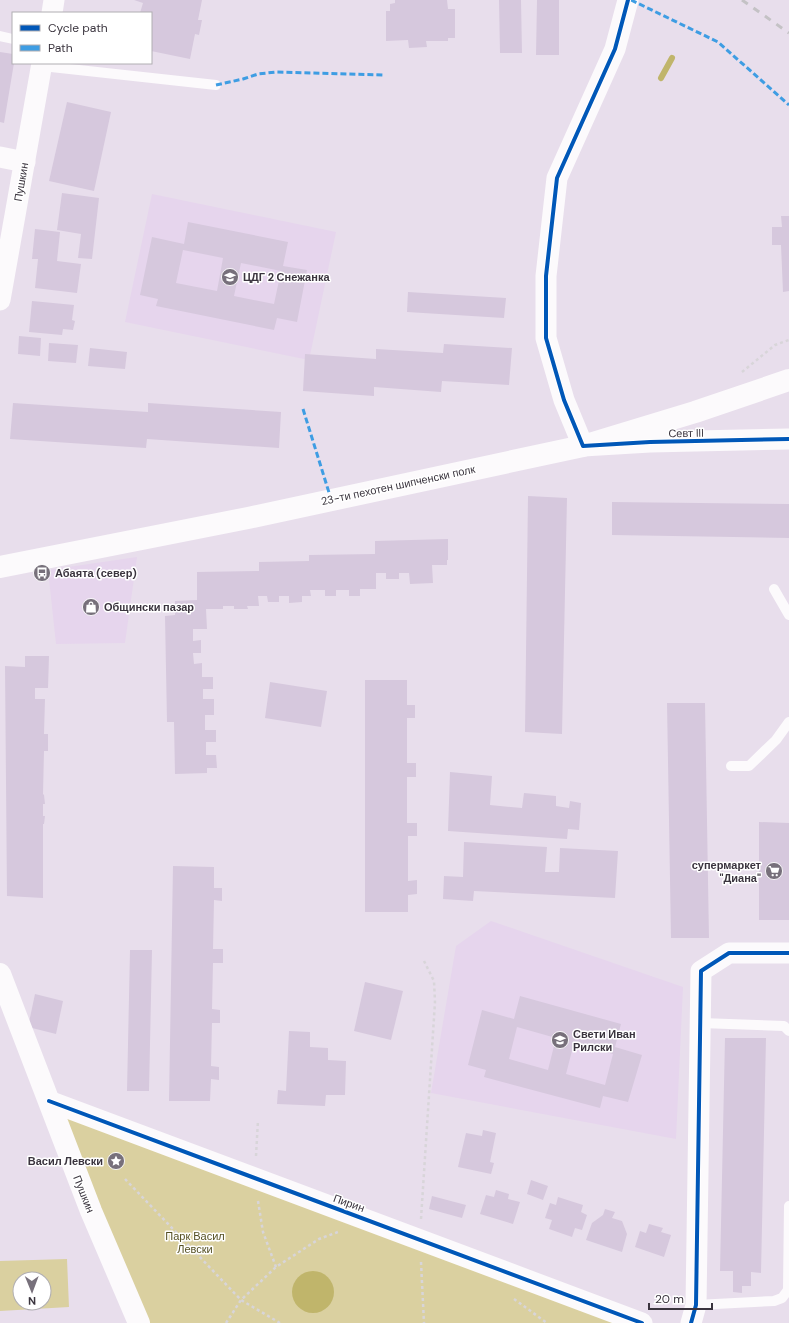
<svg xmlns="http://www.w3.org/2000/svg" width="789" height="1323" font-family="'DM Sans',sans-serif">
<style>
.built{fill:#e6d5ed}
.green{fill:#dad0a0;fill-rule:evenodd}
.water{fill:#c0b56b}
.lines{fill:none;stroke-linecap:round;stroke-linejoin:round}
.stream{stroke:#c0b56b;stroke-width:6}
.building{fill:#d6c8dd;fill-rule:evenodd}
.path{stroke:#d8d5d9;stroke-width:2.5;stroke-dasharray:3 3;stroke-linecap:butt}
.service{stroke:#fcfafc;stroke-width:10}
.minor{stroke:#fcfafc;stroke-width:21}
.tertiary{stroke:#fcfafc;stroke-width:22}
.primary{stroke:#fcfafc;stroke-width:22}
.rail{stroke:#c4c2c5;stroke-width:3;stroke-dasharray:7 7;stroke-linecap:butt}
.quiet{stroke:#3e9de3;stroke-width:3;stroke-dasharray:6 3;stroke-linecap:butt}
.cycleway-casing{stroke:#fff;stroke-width:6}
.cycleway{stroke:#0057b8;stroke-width:4}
.labels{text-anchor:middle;stroke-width:3;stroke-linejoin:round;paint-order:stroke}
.street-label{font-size:11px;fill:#3a343e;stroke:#fff}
.poi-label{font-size:11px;font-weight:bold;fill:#3a343e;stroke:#fff;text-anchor:start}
.park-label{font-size:11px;fill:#555024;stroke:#fff}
</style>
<rect width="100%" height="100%" fill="#e8deec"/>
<g class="built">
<path d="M152,194L336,232L309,360L125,322Z"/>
<path d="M137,557L125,643L56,644L48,570Z"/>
<path d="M491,921L683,987L676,1139L431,1093L456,946Z"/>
</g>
<g class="green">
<path d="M49,1101L642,1323H139Z"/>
<path d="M67,1259L69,1307L0,1311V1261ZM20,1279H44V1303H20Z"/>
</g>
<circle class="water" cx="313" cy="1292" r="21"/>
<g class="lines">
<path class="stream" d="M661,78L672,58"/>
</g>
<g class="building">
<path d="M134,0H202L198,20H202L199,35L195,34L190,59L151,51V13H140L143,3Z"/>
<path d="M395,0H447L448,9H455V38H448V41H426L427,47L409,48L408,40L386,41V11H390V4L395,3Z"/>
<path d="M499,0H521L522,53H500Z"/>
<path d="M537,0H559V55H536Z"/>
<path d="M0,52L13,54V63H14L4,123L0,122Z"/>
<path d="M67,102L111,112L94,191L49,181Z"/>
<path d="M62,193L99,198L92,259L78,258L81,234L57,230Z"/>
<path d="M781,216H789V291L783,292L781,245H772V227H782Z"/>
<path d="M188,222L288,242L283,266L307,270L297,322L277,318L274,330L156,306L158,299L140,295L152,237L184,244ZM183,250L223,258L217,291L176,283ZM241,263L281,271L274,304L234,296Z"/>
<path d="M35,229L60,232L57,261L81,264L77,293L35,288L38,259H32Z"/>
<path d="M408,292L506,298L504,318L407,312Z"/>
<path d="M32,301L74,305L72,320L75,321L73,330L63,329L62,335L29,332Z"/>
<path d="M19,336L41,338L40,356L18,354Z"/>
<path d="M49,343L78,345L76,363L48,361Z"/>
<path d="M444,344L512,348L509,385L442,381L441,392L374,387V396L303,391L305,354L376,359V349L443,353Z"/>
<path d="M90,348L127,352L125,369L88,366Z"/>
<path d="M13,403L148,412V403L281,412L279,448L147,439L146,448L10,439Z"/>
<path d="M528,496L567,498L562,734L525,732Z"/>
<path d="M612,502L789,504V538L612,535Z"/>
<path d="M448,539V560H447V565H432L433,583L410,584L409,573H399V579H386V573H376V589H360V596H349V590H336V596H325V590H310L311,596H302V602L289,603V596H279V602H268L267,596H258L259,606H247L248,609H234V606H223V609H206L207,629H193V641L201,640V653H193L194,664L202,663V677H213V689H203V699H214V715H205V730H216V742H206V755H216L217,768H207V773L175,774L174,722H167L165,616L175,615V601L197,600V572L259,571V562L309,561V555L375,554V541Z"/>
<path d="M25,656H49L48,688H35V699H45L44,734H48V751H44L43,794L44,795L45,804H43V816H45L44,824H43V898L7,896L5,666L25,667Z"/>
<path d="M365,680H407V705H415V718H407V763H416V777H407V823H417V836H408V881L417,880V894L408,895V912H365Z"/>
<path d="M270,682L327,691L321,727L265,718Z"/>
<path d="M667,703H705L709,938H671Z"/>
<path d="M450,772L492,776L490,805L522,808L524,793L556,796V806L569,808L570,801L581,803L579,830L568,829L567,839L448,831Z"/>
<path d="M759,822L789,823V920H759Z"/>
<path d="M464,842L547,847L545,872H559L560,848L618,851L615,898L474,891L473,901L443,899L444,876L463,877Z"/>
<path d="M173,866L214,867V888H222V901L214,900L213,949H223V963H213L212,1009L220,1010V1023H212L211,1066L219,1067V1080L211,1079L210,1101H169Z"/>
<path d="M130,950H152L149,1091H127Z"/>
<path d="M365,982L403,991L391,1040L354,1031Z"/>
<path d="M35,994L63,1001L56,1034L28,1027Z"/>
<path d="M520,996L621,1024L615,1047L642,1055L628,1102L603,1096L600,1108L484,1077L486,1070L468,1065L482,1010L514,1019ZM517,1027L556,1038L548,1070L509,1059ZM574,1043L613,1054L605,1085L566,1074Z"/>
<path d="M289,1031L310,1032V1047L328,1048V1060L346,1061L345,1095H326L325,1106L277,1104L278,1090L286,1091Z"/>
<path d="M725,1038H766L761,1273L751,1272V1286H742V1293L733,1292V1271H720Z"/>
<path d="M483,1130L496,1133L490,1162L494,1163L491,1174L458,1167L466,1133L482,1136Z"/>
<path d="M531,1180L548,1186L543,1200L527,1194Z"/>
<path d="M496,1190L509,1194L508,1199L520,1202L513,1224L480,1214L486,1195L494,1197Z"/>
<path d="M432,1196L466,1205L462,1218L429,1209Z"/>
<path d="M558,1197L583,1205L581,1212L587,1215L582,1230L575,1228L572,1237L549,1229L552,1220L545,1218L550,1203L556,1205Z"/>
<path d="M605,1209L615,1212L612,1218L622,1221L627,1234L622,1252L586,1240L592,1223L603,1215Z"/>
<path d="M649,1224L663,1228L661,1232L671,1235L664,1257L635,1247L640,1231L646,1233Z"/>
</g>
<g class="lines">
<g class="path">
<path d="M742,372L775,345L789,340"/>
<path d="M256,1156L258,1120"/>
<path d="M125,1179L241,1300L280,1323"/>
<path d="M258,1201L263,1232L276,1267"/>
<path d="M421,1219L435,1002L434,981L424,961"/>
<path d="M421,1262L424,1323"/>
<path d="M514,1299L547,1323"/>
<path d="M226,1323L241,1300L276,1267L319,1239L338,1232"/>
</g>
<g class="service">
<path d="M0,36L13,39"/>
<path d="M42,66L216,85"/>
<path d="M774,589L789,615"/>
<path d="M731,766H749L776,740L789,722"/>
<path d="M701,1023L784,1026L789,1031"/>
<path d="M696,1305L774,1301L782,1298L788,1290L789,1206"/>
</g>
<g class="minor">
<path d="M628,0L615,49L557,178L546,276V338L564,400L583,446L650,442L789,439"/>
<path d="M52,13L54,0"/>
<path d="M0,157L25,162"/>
<path d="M0,300L42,63"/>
<path d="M49,1101L642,1323"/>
<path d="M691,1323L696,1305L701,971L729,953H789"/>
</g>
<path class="tertiary" d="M0,974L91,1211L139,1323"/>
<path class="primary" d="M0,567L248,518L583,446L695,412L789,380"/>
<path class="rail" d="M742,0L789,33"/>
<g class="quiet">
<path d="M631,0L718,42L789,105"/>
<path d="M216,85L243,79L258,74L276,72L383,75"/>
<path d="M303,409L331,499"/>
</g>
<g class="cycleway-casing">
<g id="cycleway">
<path d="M628,0L615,49L557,178L546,276V338L564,400L583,446L650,442L789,439"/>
<path d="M49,1101L642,1323"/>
<path d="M691,1323L696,1305L701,971L729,953H789"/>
</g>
</g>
<use href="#cycleway" class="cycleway"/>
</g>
<defs>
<g id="school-disc" transform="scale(0.9)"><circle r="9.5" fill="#77707b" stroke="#fff"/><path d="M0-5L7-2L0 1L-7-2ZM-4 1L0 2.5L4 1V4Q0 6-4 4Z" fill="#fff"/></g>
<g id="bus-disc" transform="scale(0.9)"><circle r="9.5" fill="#77707b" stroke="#fff"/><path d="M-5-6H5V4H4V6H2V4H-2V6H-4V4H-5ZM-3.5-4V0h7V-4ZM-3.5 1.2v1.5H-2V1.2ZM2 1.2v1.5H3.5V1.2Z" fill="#fff"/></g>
<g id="shop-disc" transform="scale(0.9)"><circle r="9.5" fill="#77707b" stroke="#fff"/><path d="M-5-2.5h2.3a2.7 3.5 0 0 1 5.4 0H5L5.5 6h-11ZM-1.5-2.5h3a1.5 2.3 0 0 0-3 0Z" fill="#fff"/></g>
<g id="supermarket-disc" transform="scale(0.9)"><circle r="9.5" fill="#77707b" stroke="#fff"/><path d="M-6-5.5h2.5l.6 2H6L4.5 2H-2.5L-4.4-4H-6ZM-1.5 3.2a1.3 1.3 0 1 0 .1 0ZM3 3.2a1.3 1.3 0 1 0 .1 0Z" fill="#fff"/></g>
<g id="sight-disc" transform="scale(0.9)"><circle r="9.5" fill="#77707b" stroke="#fff"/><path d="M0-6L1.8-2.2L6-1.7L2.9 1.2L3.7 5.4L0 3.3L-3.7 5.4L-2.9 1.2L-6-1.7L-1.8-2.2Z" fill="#fff"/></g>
</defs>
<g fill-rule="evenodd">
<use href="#school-disc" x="230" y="277"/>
<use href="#bus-disc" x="42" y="573"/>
<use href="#shop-disc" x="91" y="607"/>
<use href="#supermarket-disc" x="774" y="871"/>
<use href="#school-disc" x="560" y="1040"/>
<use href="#sight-disc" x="116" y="1161"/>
</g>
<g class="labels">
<g class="street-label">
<text transform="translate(21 182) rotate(-80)" y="4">Пушкин</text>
<text transform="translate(686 433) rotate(-1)" y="4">Севт III</text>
<text transform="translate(398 485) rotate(-12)" y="4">23-ти пехотен шипченски полк</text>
<text transform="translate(84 1194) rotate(68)" y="4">Пушкин</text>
<text transform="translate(349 1203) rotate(20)" y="4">Пирин</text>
</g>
<g class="poi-label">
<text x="243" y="281">ЦДГ 2 Снежанка</text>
<text x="55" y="577">Абаята (север)</text>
<text x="104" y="611">Общински пазар</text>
<text x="761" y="869" text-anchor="end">супермаркет<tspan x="761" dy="13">"Диана"</tspan></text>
<text x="573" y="1038">Свети Иван<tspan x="573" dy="13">Рилски</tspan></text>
<text x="103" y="1165" text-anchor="end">Васил Левски</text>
</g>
<g class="park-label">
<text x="195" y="1240">Парк Васил<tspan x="195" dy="13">Левски</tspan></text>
</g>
</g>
<rect x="12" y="12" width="140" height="52" fill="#ffffff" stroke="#b0aeb2"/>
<rect x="20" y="25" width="20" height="6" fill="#0057b8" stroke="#b0aeb2"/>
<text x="48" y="32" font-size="12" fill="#3a343e">Cycle path</text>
<rect x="20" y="45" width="20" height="6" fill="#3e9de3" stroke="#b0aeb2"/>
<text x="48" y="52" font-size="12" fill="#3a343e">Path</text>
<g transform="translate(32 1291) rotate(179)"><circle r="19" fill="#ffffff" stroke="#b0aeb2"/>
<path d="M0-3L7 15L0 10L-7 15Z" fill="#77707b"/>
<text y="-6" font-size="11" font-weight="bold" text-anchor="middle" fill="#3a343e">N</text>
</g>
<path d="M649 1303v6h63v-6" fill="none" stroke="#3a343e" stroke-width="2"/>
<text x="655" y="1303" font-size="12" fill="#3a343e" stroke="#ffffff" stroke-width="3" paint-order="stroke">20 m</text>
</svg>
